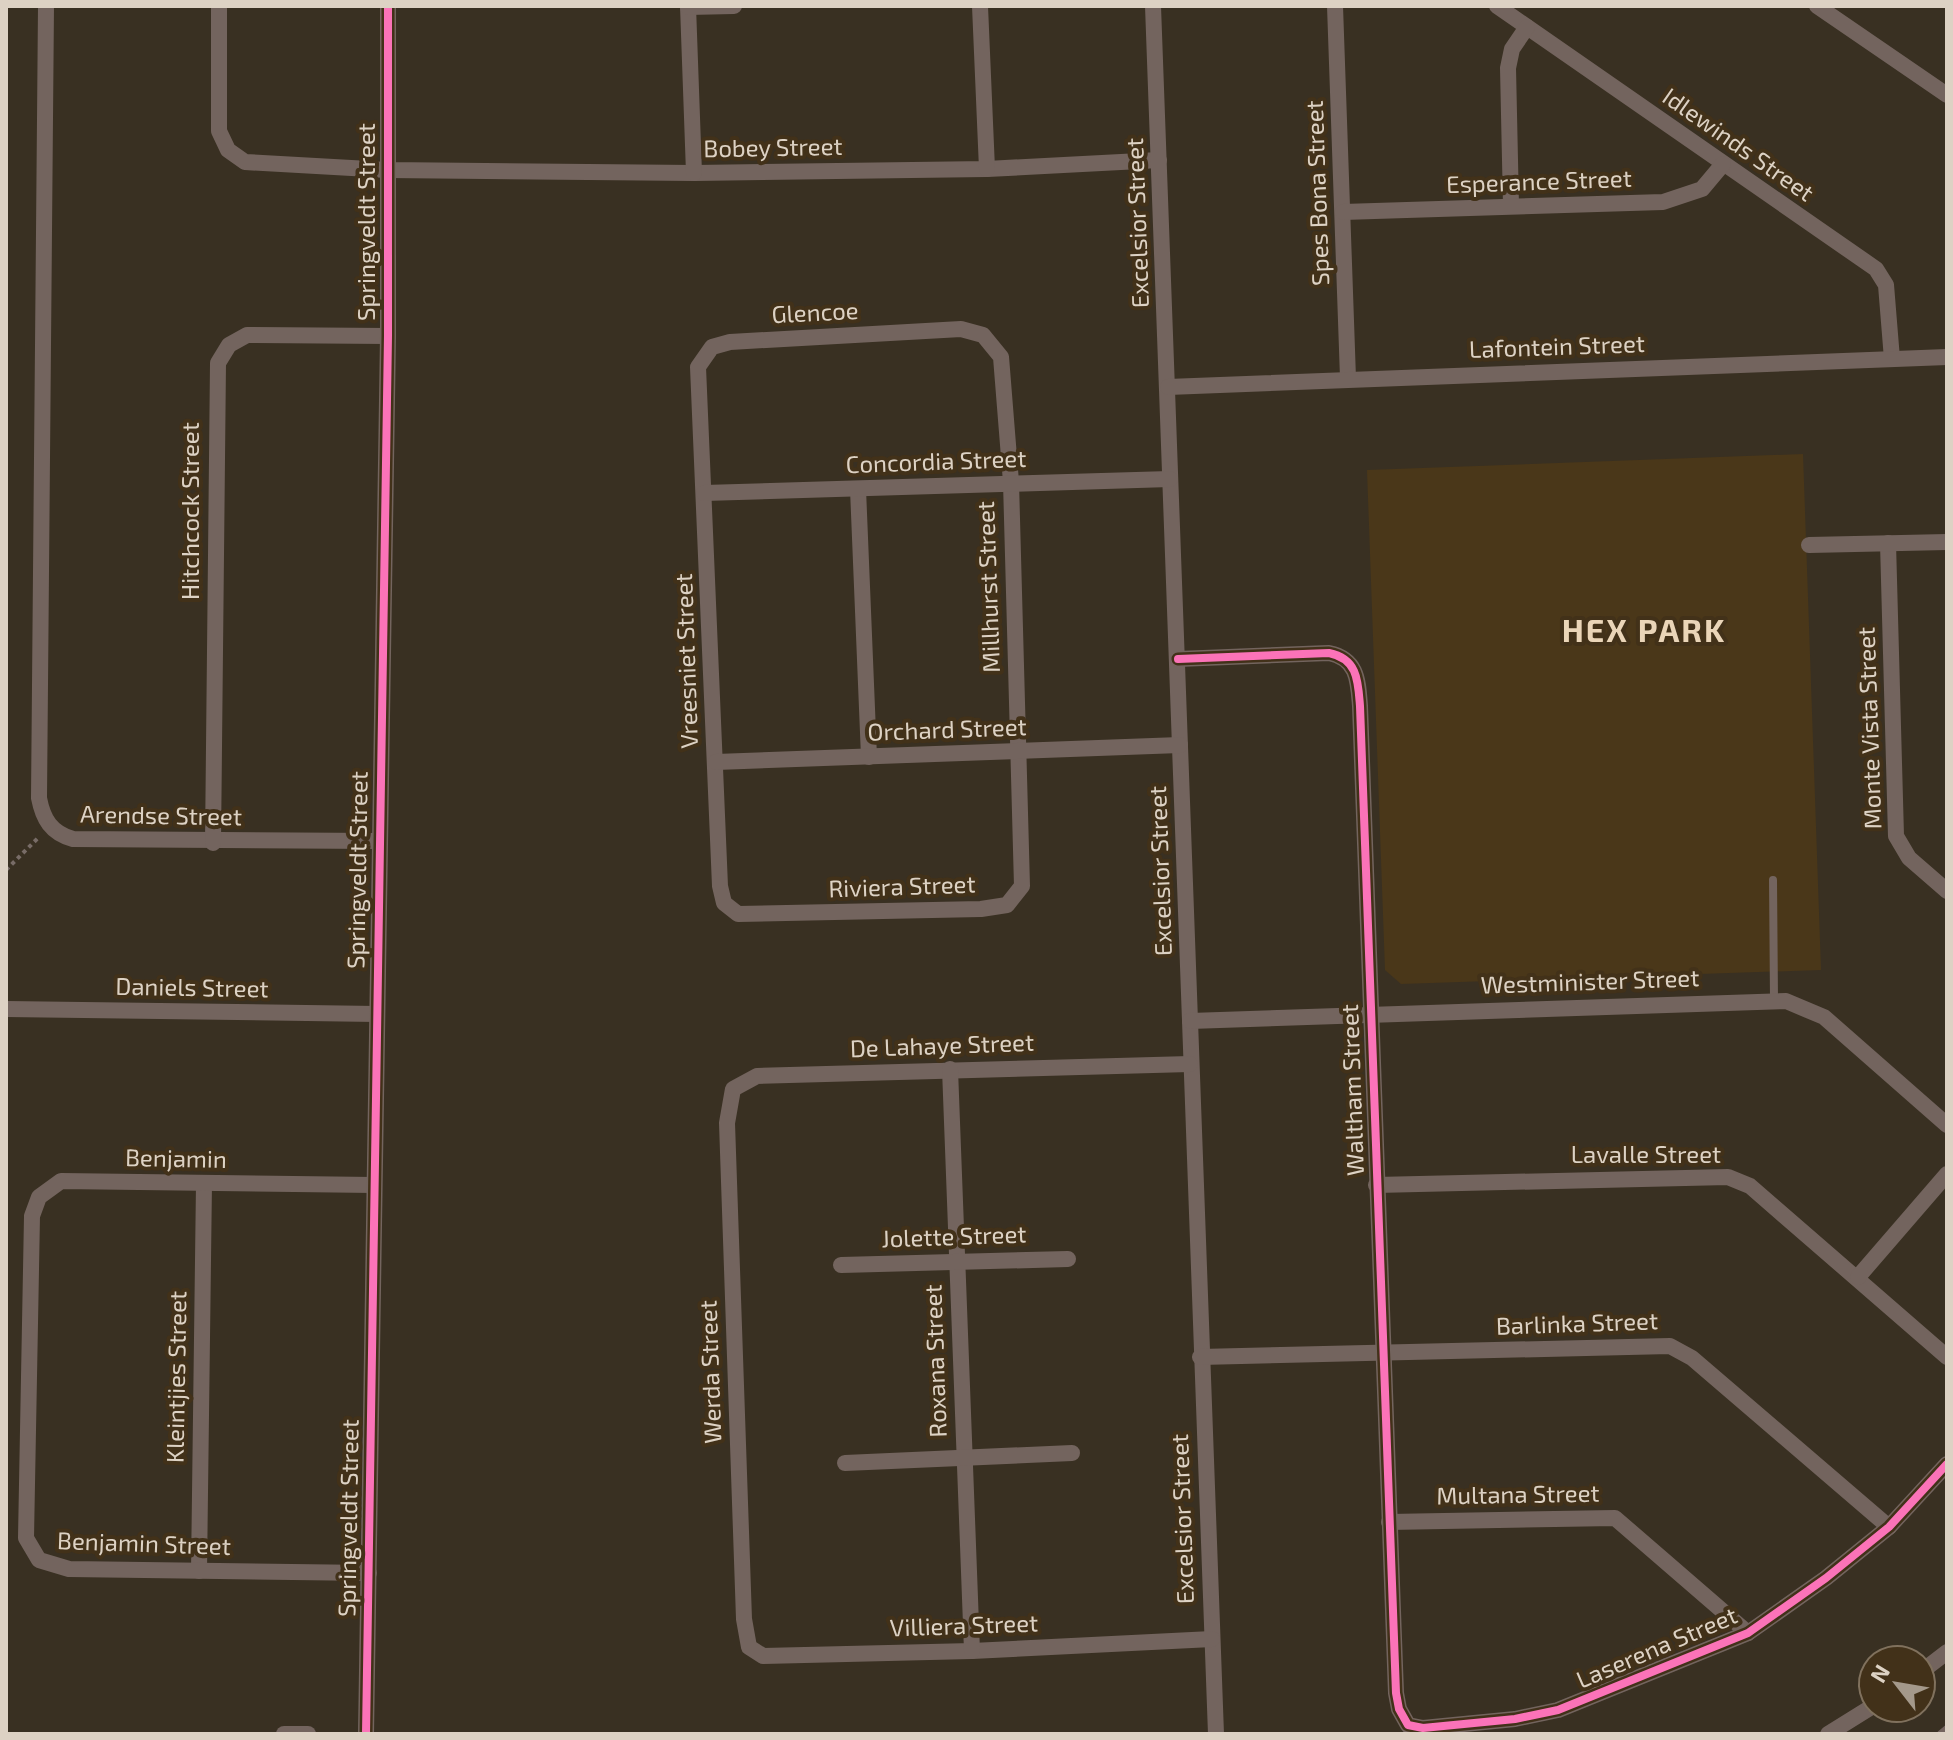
<svg xmlns="http://www.w3.org/2000/svg" width="1953" height="1740" font-family="'Exo 2',sans-serif">
<style>
.built{fill:#4a3719}
.lines{fill:none;stroke-linecap:round;stroke-linejoin:round}
.path{stroke:#786c67;stroke-width:4;stroke-dasharray:4 4;stroke-linecap:butt}
.service{stroke:#73645e;stroke-width:8}
.minor{stroke:#73645e;stroke-width:16}
.cycleway-casing{stroke:#423119;stroke-width:13}
.cycleway{stroke:#fb73b8;stroke-width:8}
.labels{text-anchor:middle;stroke-width:8;stroke-linejoin:round;paint-order:stroke}
.street-label{font-size:24px;fill:#ddd2c4;stroke:#423119}
.district-label{font-size:32px;font-weight:bold;letter-spacing:2px;fill:#ead5b8;stroke:#423119}
</style>
<rect width="100%" height="100%" fill="#393022"/>
<path class="built" d="M1803,454L1821,970L1401,984L1385,970L1367,470Z"/>
<g class="lines">
<path class="path" d="M6,870L38,838"/>
<g class="service">
<path d="M1773,880L1774,1000"/>
<path d="M1941,1734L1947,1729"/>
</g>
<g class="minor">
<path d="M46,6L39,798C43,819 51,833 73,839L378,841"/>
<path d="M219,6V131L228,150L245,162L387,170L694,173L987,169L1159,160"/>
<path d="M688,6L694,173"/>
<path d="M980,6L987,169"/>
<path d="M1153,6L1216,1734"/>
<path d="M1335,6L1348,378"/>
<path d="M1497,6L1876,269L1886,285L1892,359"/>
<path d="M1817,6L1947,95"/>
<path d="M688,7L734,6"/>
<path d="M1511,206L1508,68L1512,49L1527,27"/>
<path d="M1343,212L1663,202L1702,189L1723,164"/>
<path d="M961,329L983,335L1001,357L1011,482L1022,886L1007,905L981,909L738,914L724,903L720,886L698,367L712,347L730,342Z"/>
<path d="M1168,387L1947,357"/>
<path d="M858,489L869,757"/>
<path d="M704,493L1170,479"/>
<path d="M1888,543L1896,836L1909,858L1947,891"/>
<path d="M1809,545L1947,542"/>
<path d="M1178,659L1329,653C1358,659 1358,681 1360,706L1396,1693L1399,1709L1408,1725L1423,1728L1515,1719L1558,1710L1748,1633L1826,1578L1889,1527L1947,1464"/>
<path d="M716,762L1180,745"/>
<path d="M213,843L218,363L229,345L247,335L388,336"/>
<path d="M6,1009L377,1014"/>
<path d="M1190,1021L1786,1001L1824,1017L1947,1125"/>
<path d="M1190,1064L757,1076L733,1089L727,1123L744,1619L749,1647L763,1656L972,1651L1212,1639"/>
<path d="M950,1069L972,1651"/>
<path d="M1376,1185L1728,1177L1750,1186L1947,1357"/>
<path d="M841,1265L1068,1259"/>
<path d="M1858,1277L1947,1174"/>
<path d="M1200,1357L1670,1346L1692,1358L1889,1527"/>
<path d="M845,1463L1072,1453"/>
<path d="M1389,1522L1615,1518L1748,1633"/>
<path d="M199,1571L204,1183"/>
<path d="M369,1573L69,1569L39,1560L26,1538L32,1216L39,1197L61,1181L374,1185"/>
<path d="M1921,1672L1947,1652"/>
<path d="M284,1734H308"/>
<path d="M366,1734L388,336V6"/>
<path d="M1828,1734L1873,1706"/>
</g>
<g class="cycleway-casing">
<g id="cycleway">
<path d="M1178,659L1329,653C1358,659 1358,681 1360,706L1396,1693L1399,1709L1408,1725L1423,1728L1515,1719L1558,1710L1748,1633L1826,1578L1889,1527L1947,1464"/>
<path d="M366,1734L388,336V6"/>
</g>
</g>
<use href="#cycleway" class="cycleway"/>
</g>
<g class="labels">
<g class="street-label">
<text transform="translate(1738 145) rotate(35)" y="8">Idlewinds Street</text>
<text transform="translate(773 148) rotate(-1)" y="8">Bobey Street</text>
<text transform="translate(1539 182) rotate(-2)" y="8">Esperance Street</text>
<text transform="translate(1318 193) rotate(-92)" y="8">Spes Bona Street</text>
<text transform="translate(367 222) rotate(-90)" y="8">Springveldt Street</text>
<text transform="translate(1138 223) rotate(-92)" y="8">Excelsior Street</text>
<text transform="translate(815 313) rotate(-3)" y="8">Glencoe</text>
<text transform="translate(1557 347) rotate(-2)" y="8">Lafontein Street</text>
<text transform="translate(936 462) rotate(-2)" y="8">Concordia Street</text>
<text transform="translate(191 511) rotate(-90)" y="8">Hitchcock Street</text>
<text transform="translate(989 587) rotate(-92)" y="8">Millhurst Street</text>
<text transform="translate(687 661) rotate(-92)" y="8">Vreesniet Street</text>
<text transform="translate(1870 728) rotate(-92)" y="8">Monte Vista Street</text>
<text transform="translate(947 730) rotate(-2)" y="8">Orchard Street</text>
<text transform="translate(161 816) rotate(1)" y="8">Arendse Street</text>
<text transform="translate(358 870) rotate(-89)" y="8">Springveldt Street</text>
<text transform="translate(1161 871) rotate(-92)" y="8">Excelsior Street</text>
<text transform="translate(902 887) rotate(-2)" y="8">Riviera Street</text>
<text transform="translate(1590 982) rotate(-2)" y="8">Westminister Street</text>
<text transform="translate(192 988) rotate(1)" y="8">Daniels Street</text>
<text transform="translate(942 1046) rotate(-2)" y="8">De Lahaye Street</text>
<text transform="translate(1353 1090) rotate(-92)" y="8">Waltham Street</text>
<text x="1646" y="1163">Lavalle Street</text>
<text transform="translate(176 1159) rotate(1)" y="8">Benjamin</text>
<text transform="translate(954 1237) rotate(-2)" y="8">Jolette Street</text>
<text transform="translate(1577 1324) rotate(-2)" y="8">Barlinka Street</text>
<text transform="translate(936 1361) rotate(-92)" y="8">Roxana Street</text>
<text transform="translate(711 1372) rotate(-92)" y="8">Werda Street</text>
<text transform="translate(177 1377) rotate(-89)" y="8">Kleintjies Street</text>
<text transform="translate(1518 1495) rotate(-1)" y="8">Multana Street</text>
<text transform="translate(349 1518) rotate(-89)" y="8">Springveldt Street</text>
<text transform="translate(1183 1519) rotate(-92)" y="8">Excelsior Street</text>
<text transform="translate(144 1544) rotate(2)" y="8">Benjamin Street</text>
<text transform="translate(964 1626) rotate(-2)" y="8">Villiera Street</text>
<text transform="translate(1657 1648) rotate(-23)" y="8">Laserena Street</text>
</g>
<g class="district-label">
<text x="1644" y="642">HEX PARK</text>
</g>
</g>
<rect width="1953" height="1740" fill="none" stroke="#ddd2c4" stroke-width="16"/>
<g transform="translate(1897 1684) rotate(301)"><circle r="38" fill="#423119" stroke="#80715d" stroke-width="2"/>
<path d="M0-6L14 30L0 20L-14 30Z" fill="#a4998b"/>
<text y="-12" font-size="22" font-weight="bold" text-anchor="middle" fill="#ddd2c4">N</text>
</g>
</svg>
